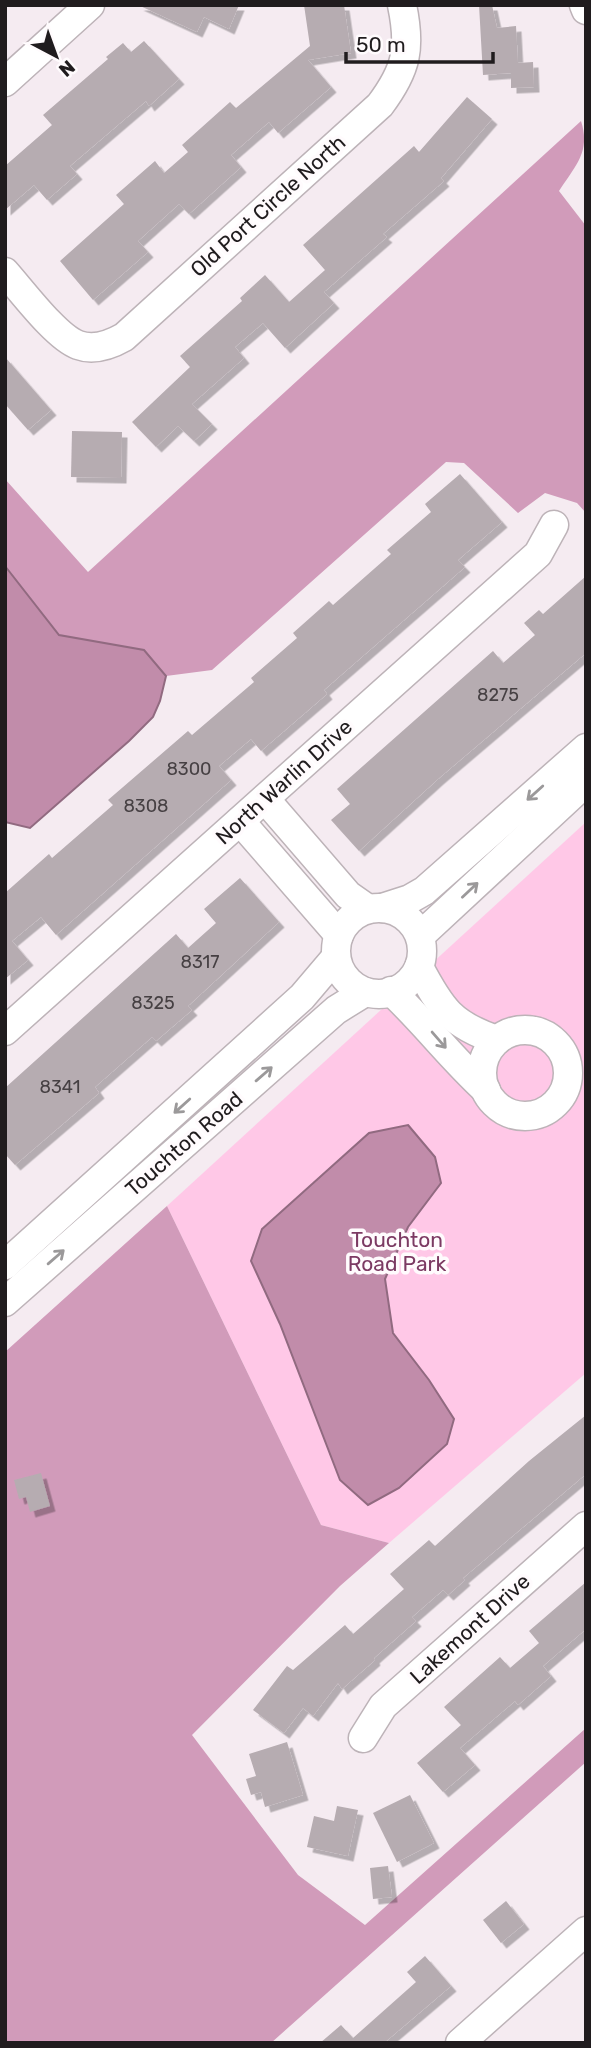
<svg xmlns="http://www.w3.org/2000/svg" width="591" height="2048" font-family="Rubik,sans-serif">
<style>
.green{fill:#ffc8e7}
.forest{fill:#d19bba}
.water{fill:#c18caa;stroke:#916a80;stroke-width:2}
.building{fill:#b6acb1;filter:url(#shadow)}
.lines{fill:none;stroke-linecap:round;stroke-linejoin:round}
.minor-casing{stroke:#bdb3b8;stroke-width:31}
.minor{stroke:#fff;stroke-width:28}
.oneway{stroke:#9b999a}
.labels{text-anchor:middle;stroke-width:7;stroke-linejoin:round;paint-order:stroke}
.number-label{font-size:18px;fill:#464043}
.street-label{font-size:21px;fill:#201c1e;stroke:#fffbfd}
.park-label{font-size:21px;fill:#7c3a63;stroke:#fffbfd}
</style>
<defs>
<filter id="shadow"><feDropShadow dx="5.5" dy="5.5" stdDeviation="0" flood-color="#0004"/></filter>
</defs>
<rect width="100%" height="100%" fill="#f5ebf1"/>
<path class="green" d="M586,822V1373L389,1543L321,1525L167,1206Z"/>
<g class="forest">
<path d="M581,121C591,152 575,166 559,191L586,226V513L577,503L545,493L518,513L464,463L446,462L212,670L166,676L144,650L59,635L5,566V479L88,572Z"/>
<path d="M167,1206L321,1525L389,1543L340,1586L192,1735L298,1875L365,1925L586,1728V1762L271,2043H5V1352Z"/>
</g>
<g class="water">
<path d="M5,566L59,635L144,650L166,676L160,701L153,717L129,741L30,828L5,822Z"/>
<path d="M408,1125L435,1157L441,1183L408,1227L385,1279L393,1333L429,1380L454,1419L447,1444L399,1488L368,1505L340,1480L280,1324L251,1261L262,1229L369,1133Z"/>
</g>
<g class="building">
<path d="M138,5H239L229,29L204,17L197,32Z"/>
<path d="M304,5H344L351,53L308,60L331,87L278,133L269,122L231,155L241,167L189,214L179,204L138,241L148,252L93,300L60,261L124,204L116,195L155,161L164,173L188,152L182,145L230,102L236,108L310,46Z"/>
<path d="M479,5H492L497,28L516,26L518,63L533,62L534,87L511,88V73L483,75Z"/>
<path d="M144,41L179,79L149,106L146,101L70,166L77,174L47,200L34,185L5,210V166L52,125L43,115L108,59L106,57L123,43L131,52Z"/>
<path d="M467,97L492,119L441,178L444,181L383,234L387,237L324,292L334,303L285,348L263,323L235,347L244,358L192,404L212,424L194,441L178,426L156,447L132,422L190,367L180,356L242,301L240,298L265,275L289,302L325,270L303,245L414,146L419,152Z"/>
<path d="M5,357L51,410L28,430L5,404Z"/>
<path d="M72,431L122,432L121,478L71,477Z"/>
<path d="M460,474L502,522L458,560L465,567L324,690L327,694L261,751L251,739L219,766L231,780L56,935L41,917L12,941L28,960L5,979V893L49,854L52,858L113,805L108,800L188,731L192,735L254,682L251,678L297,638L293,633L329,601L333,605L391,554L387,550L431,512L425,504Z"/>
<path d="M586,576V653L438,779L359,851L331,820L350,804L337,789L493,651L503,663L535,635L524,623L539,610L543,614Z"/>
<path d="M240,878L279,922L188,1006L192,1010L156,1041L152,1037L95,1087L99,1093L15,1165L5,1154V1088L176,934L188,948L216,923L204,909Z"/>
<path d="M586,1415V1474L463,1578L465,1580L448,1595L443,1590L412,1617L416,1621L374,1658L375,1660L342,1689L338,1683L313,1716L303,1708L284,1733L253,1710L287,1666L293,1670L345,1625L353,1634L404,1589L390,1574L429,1540L435,1546L529,1461Z"/>
<path d="M41,1473L50,1506L30,1512L26,1497L19,1499L14,1480Z"/>
<path d="M586,1582V1629L543,1666L551,1676L518,1705L515,1701L460,1748L475,1765L443,1792L417,1763L461,1725L444,1707L500,1657L510,1668L539,1643L529,1631Z"/>
<path d="M287,1742L303,1795L265,1807L261,1792L251,1795L246,1779L256,1776L249,1754Z"/>
<path d="M410,1795L434,1843L397,1862L373,1813Z"/>
<path d="M337,1806L358,1810L348,1856L307,1847L314,1816L334,1821Z"/>
<path d="M388,1866L392,1897L373,1899L370,1868Z"/>
<path d="M506,1901L524,1924L501,1943L483,1920Z"/>
<path d="M425,1956L451,1986L384,2043H320L341,2025L353,2038L416,1982L407,1972Z"/>
</g>
<g class="lines">
<g class="minor-casing">
<g id="minor">
<path d="M584,5L586,10"/>
<path d="M5,82L90,5"/>
<path d="M5,272C22,291 56,337 78,345C94,351 110,345 124,337L380,105C407,69 411,48 402,5"/>
<path d="M265,799L348,895L368,909"/>
<path d="M240,821L339,935"/>
<path d="M382,908L410,899L424,891L586,748"/>
<circle cx="379" cy="951" r="43"/>
<path d="M420,936L586,782"/>
<path d="M419,967C441,1009 452,1025 497,1040"/>
<path d="M391,991C425,1023 452,1059 486,1090"/>
<circle cx="525" cy="1073" r="43"/>
<path d="M5,1031L538,554L554,525"/>
<path d="M5,1265L302,997L336,957"/>
<path d="M5,1302L336,1010L365,992"/>
<path d="M363,1738L383,1706L586,1526"/>
<path d="M460,2043L586,1931"/>
</g>
</g>
<use href="#minor" class="minor"/>
</g>
<defs><path id="oneway-shaft" d="M-6 0H5M1.5-3L5.5 0L1.5 3" fill="none" stroke-width="1.6" stroke-linecap="round" stroke-linejoin="round" transform="scale(1.75)"/></defs>
<g class="oneway">
<use href="#oneway-shaft" transform="translate(535 793) rotate(138)"/>
<use href="#oneway-shaft" transform="translate(470 890) rotate(-43)"/>
<use href="#oneway-shaft" transform="translate(439 1040) rotate(49)"/>
<use href="#oneway-shaft" transform="translate(264 1074) rotate(-41)"/>
<use href="#oneway-shaft" transform="translate(182 1106) rotate(138)"/>
<use href="#oneway-shaft" transform="translate(56 1257) rotate(-41)"/>
</g>
<g class="labels">
<g class="number-label">
<text x="498" y="701">8275</text>
<text x="189" y="775">8300</text>
<text x="146" y="812">8308</text>
<text x="200" y="968">8317</text>
<text x="153" y="1009">8325</text>
<text x="60" y="1093">8341</text>
</g>
<g class="street-label">
<text transform="translate(268 206) rotate(-42)" y="7">Old Port Circle North</text>
<text transform="translate(284 782) rotate(-42)" y="7">North Warlin Drive</text>
<text transform="translate(184 1144) rotate(-41)" y="7">Touchton Road</text>
<text transform="translate(470 1629) rotate(-42)" y="7">Lakemont Drive</text>
</g>
<g class="park-label">
<text x="397" y="1247">Touchton<tspan x="397" dy="24">Road Park</tspan></text>
</g>
</g>
<rect width="591" height="2048" fill="none" stroke="#201c1e" stroke-width="14"/>
<g transform="translate(56 56) rotate(139)" stroke="#fffbfd" stroke-width="5" paint-order="stroke">
<path d="M0-5L12 26L0 18L-12 26Z" fill="#201c1e"/>
<text y="-10" font-size="19" font-weight="bold" text-anchor="middle" fill="#201c1e">N</text>
</g>
<path d="M346 52v10h147v-10" fill="none" stroke="#201c1e" stroke-width="3.5"/>
<text x="356" y="52" font-size="21" fill="#201c1e" stroke="#fffbfd" stroke-width="5" paint-order="stroke">50 m</text>
</svg>
